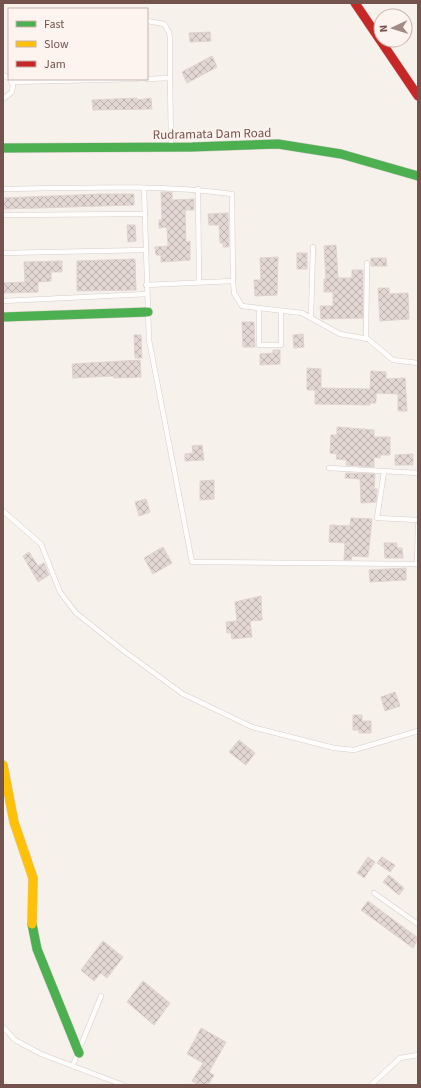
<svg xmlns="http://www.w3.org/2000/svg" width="421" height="1088" font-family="'Source Sans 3',sans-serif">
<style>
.building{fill:url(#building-cross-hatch);stroke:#dfd3cf}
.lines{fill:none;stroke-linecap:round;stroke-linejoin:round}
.lane-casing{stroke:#d6cdc9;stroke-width:5.5}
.fast-casing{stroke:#d8ceca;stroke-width:10}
.slow-casing{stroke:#d8ceca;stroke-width:10}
.jam-casing{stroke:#d8ceca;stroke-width:10}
.lane{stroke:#fefdfc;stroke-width:4.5}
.fast{stroke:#4caf50;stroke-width:9}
.slow{stroke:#ffc107;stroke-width:9}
.jam{stroke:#c62828;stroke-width:9}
.labels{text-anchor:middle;stroke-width:3.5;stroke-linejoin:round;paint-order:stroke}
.street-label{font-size:13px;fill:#74524e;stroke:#fef4ef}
</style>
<defs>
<pattern id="building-cross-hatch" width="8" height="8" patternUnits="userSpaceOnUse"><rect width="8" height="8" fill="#e3d7d4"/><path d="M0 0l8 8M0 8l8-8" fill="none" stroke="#bdb1ae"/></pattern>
</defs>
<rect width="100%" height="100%" fill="#f7f1ec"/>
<g class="building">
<path d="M210,32L211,41L190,42L189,33Z"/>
<path d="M212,56L217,67L187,83L182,72Z"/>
<path d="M137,98V100L151,98L152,109L93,110L92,100Z"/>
<path d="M161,192H172V200L194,199V210H185L186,242L190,241V260L161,262V255H156L155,247L168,246L167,227L159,228V220H162Z"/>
<path d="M101,194H134V205L3,209V198Z"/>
<path d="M228,213L229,247H223V243H220L219,225H209L208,214Z"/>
<path d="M127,225H135L136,241L128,242Z"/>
<path d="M336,245L338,278H352V270H363V318L321,319L320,306H333V292H324V279H326L324,246Z"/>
<rect x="297" y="253" width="10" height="16"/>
<path d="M278,257L277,295L255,296L254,280H261L260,258Z"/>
<path d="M371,258H386L387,266H371Z"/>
<path d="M135,259L136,290L77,291V261Z"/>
<path d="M62,261V272H51V281L38,282V292L3,293V283L25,282L24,262Z"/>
<path d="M378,288H389V294L408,293L409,319L380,321Z"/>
<path d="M242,322H254L255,347H243Z"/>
<path d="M303,334L304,347L294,348L293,335Z"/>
<path d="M134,335H141L142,358H135Z"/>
<path d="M273,350H280V364L260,365V354L273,353Z"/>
<path d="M140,360L141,377L114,378L113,376L73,378L72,364Z"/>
<path d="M307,368L321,369V388L370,389L371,371L386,372V379L405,378L407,411H398V394L376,393V403H370V405L315,404V390H307Z"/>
<path d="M337,427L374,430V437H390V455H380V458L374,457V467L346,465L347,460L336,459L337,454L330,453L331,435H337Z"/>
<path d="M202,445L204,460L185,461V454L193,453L192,446Z"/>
<path d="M413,454V465H395V455Z"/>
<path d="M346,473L375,474L374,489H377V491L376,502L361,503L360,479L345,478Z"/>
<path d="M214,480V499L200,500V481Z"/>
<path d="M146,499L150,512L139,516L135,502Z"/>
<path d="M351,518L372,519L368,557L352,556L351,560H344L345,543L329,542L330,525L350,526Z"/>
<path d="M384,543H397V548H402L403,558H385Z"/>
<path d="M163,547L172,563L153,574L144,558Z"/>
<path d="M29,552L38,566L44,563L49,575L38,582L23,556Z"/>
<path d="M406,568V580L370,582L369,570Z"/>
<path d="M261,596L262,620L250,621L252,637L232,639L231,633H227L226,622L237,621L235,602Z"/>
<path d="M395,692L400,706L385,711L381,697Z"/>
<path d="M353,715H362V721H371V733H359V730H353Z"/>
<path d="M239,740L255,753L246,765L229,752Z"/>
<path d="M368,857L375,862L364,878L357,873Z"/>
<path d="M382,857L395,865L390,872L377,863Z"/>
<path d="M389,875L404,888L399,895L383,882Z"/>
<path d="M368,901L418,938L413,948L361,910Z"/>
<path d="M103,941L123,957L107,978L101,973L94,981L81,970Z"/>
<path d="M143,981L170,1003L154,1025L127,1002Z"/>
<path d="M201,1028L226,1042L209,1072L214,1075L208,1085H199L192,1081L203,1063L187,1054Z"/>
</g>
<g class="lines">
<g class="lane-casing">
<g id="lane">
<path d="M147,21L164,24L169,32L170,38V78"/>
<path d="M3,75L9,78"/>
<path d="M147,79L170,78L171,144"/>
<path d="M12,82L136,79"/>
<path d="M3,99L12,92L13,85L10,79"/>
<path d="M144,188L149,340L192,562L417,564L418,525"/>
<path d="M3,189C79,188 156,184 232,194L233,281L234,293L242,306L302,313L340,334L368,339L393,360L418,363"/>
<path d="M198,189L199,282"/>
<path d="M3,215L145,214"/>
<path d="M3,253L146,250"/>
<path d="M146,285L233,281"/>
<path d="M3,301L147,294"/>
<path d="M259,308V345H281V311"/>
<path d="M311,318L313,247"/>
<path d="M366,339L367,263"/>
<path d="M329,468L418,473"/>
<path d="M384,472L377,518L418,520"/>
<path d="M3,511L41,544L60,592L76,613L124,651L183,694L252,727L334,748L354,750L418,731"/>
<path d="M374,893L418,924"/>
<path d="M3,1027L15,1040L41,1054L123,1085"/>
<path d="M73,1065L101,996"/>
<path d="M3,1085H4"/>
<path d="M371,1085L400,1058L418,1055"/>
</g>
</g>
<g class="fast-casing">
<g id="fast">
<path d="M3,148L192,147L278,144L341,154L418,176"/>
<path d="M3,317L148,312"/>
<path d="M32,924L37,949L79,1053"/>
</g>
</g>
<g class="slow-casing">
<path id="slow" d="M3,765L14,822L33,878L32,924"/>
</g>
<g class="jam-casing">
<path id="jam" d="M355,3L418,96"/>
</g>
<use href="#lane" class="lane"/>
<use href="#fast" class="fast"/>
<use href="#slow" class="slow"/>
<use href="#jam" class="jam"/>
</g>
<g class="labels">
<g class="street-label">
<text transform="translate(212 133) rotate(-1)" y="5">Rudramata Dam Road</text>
</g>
</g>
<rect width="421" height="1088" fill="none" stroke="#74524e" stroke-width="8"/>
<rect x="8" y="8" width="140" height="72" fill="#fef4ef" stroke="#c7b3af"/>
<rect x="16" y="21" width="20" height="6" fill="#4caf50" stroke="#c7b3af"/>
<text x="44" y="28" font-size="12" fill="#74524e">Fast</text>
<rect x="16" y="41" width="20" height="6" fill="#ffc107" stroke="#c7b3af"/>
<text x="44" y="48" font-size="12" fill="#74524e">Slow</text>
<rect x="16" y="61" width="20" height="6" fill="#c62828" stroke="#c7b3af"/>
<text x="44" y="68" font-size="12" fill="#74524e">Jam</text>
<g transform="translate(393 28) rotate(266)"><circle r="19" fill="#fef4ef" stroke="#c7b3af"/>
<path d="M0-3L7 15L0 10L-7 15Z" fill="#a28a85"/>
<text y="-6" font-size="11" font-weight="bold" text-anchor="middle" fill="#74524e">N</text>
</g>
</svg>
